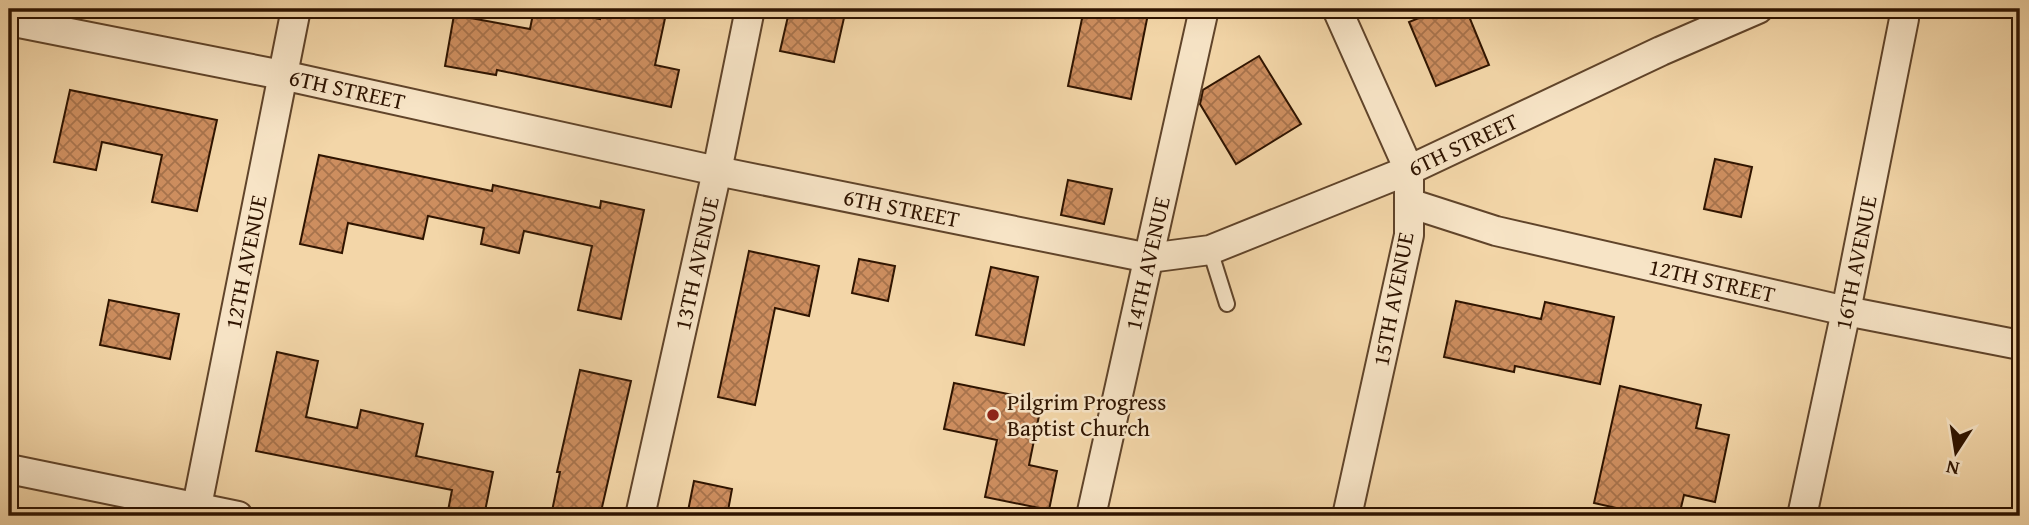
<svg xmlns="http://www.w3.org/2000/svg" width="2029" height="525" font-family="'Gentium Book Plus',serif">
<style>
.building{fill:url(#building-cross-hatch);stroke:#2f1400;stroke-width:2}
.lines{fill:none;stroke-linecap:round;stroke-linejoin:round}
.service-casing{stroke:#60442a;stroke-width:18}
.minor-casing{stroke:#60442a;stroke-width:32}
.service{stroke:#f7e4c6;stroke-width:14}
.minor{stroke:#f7e4c6;stroke-width:28}
.poi-dot{fill:#8f2418;stroke:#f7e4c6;stroke-width:2.5}
.labels{text-anchor:middle;stroke-width:5;stroke-linejoin:round;paint-order:stroke}
.street-label{font-size:23px;fill:#2f1400;stroke:#f7e4c6}
.poi-label{font-size:23px;fill:#2f1400;stroke:#f7e4c6;text-anchor:start}
</style>
<defs>
<pattern id="building-cross-hatch" width="8" height="8" patternUnits="userSpaceOnUse" patternTransform="scale(1.75)"><rect width="8" height="8" fill="#cd8e5f"/><path d="M0 0l8 8M0 8l8-8" fill="none" stroke="#a7734c"/></pattern>
</defs>
<rect width="100%" height="100%" fill="#f3d6a8"/>
<filter id="stains"><feTurbulence type="fractalNoise" baseFrequency=".00286" numOctaves="4"/><feColorMatrix values="0 0 0 0 .2 0 0 0 0 .09 0 0 0 0 .02 0 0 0 .5 -.17"/></filter>
<radialGradient id="worn" r=".72"><stop offset=".6" stop-color="#630" stop-opacity="0"/><stop offset="1" stop-color="#630" stop-opacity=".3"/></radialGradient>
<g class="building">
<path d="M534,9H551L600,19L601,9H667L655,65L679,70L671,107L497,70L496,75L445,66L454,15L530,29Z"/>
<path d="M805,9H846L834,62L780,51L789,12L804,15Z"/>
<path d="M1084,9H1149L1131,99L1068,86Z"/>
<path d="M1441,9H1466L1489,65L1436,86L1409,22Z"/>
<path d="M1259,56L1301,124L1236,164L1200,104L1203,90Z"/>
<path d="M70,90L217,120L197,211L152,202L162,155L102,142L96,170L54,162Z"/>
<path d="M319,155L492,191L493,185L600,208L601,201L644,210L621,319L578,310L592,246L524,231L519,253L481,244L484,228L428,216L423,239L348,223L342,253L300,244Z"/>
<path d="M1715,159L1752,167L1741,217L1704,209Z"/>
<path d="M1068,180L1112,189L1104,224L1061,215Z"/>
<path d="M749,251L819,266L809,316L775,308L755,405L718,397Z"/>
<path d="M859,259L895,266L888,301L852,293Z"/>
<path d="M991,267L1038,277L1024,345L976,335Z"/>
<path d="M109,300L179,314L170,359L100,345Z"/>
<path d="M1456,301L1541,319L1545,302L1614,317L1600,384L1515,366L1514,372L1444,357Z"/>
<path d="M277,352L318,361L306,417L357,428L361,410L423,424L416,456L493,472L484,516H447L452,490L256,451Z"/>
<path d="M580,370L631,381L600,516H551L560,472H557Z"/>
<path d="M954,383L1042,401L1029,465L1057,471L1049,510L985,497L997,440L944,429Z"/>
<path d="M1620,386L1701,405L1696,428L1729,435L1715,502L1684,495L1679,516H1652L1594,503Z"/>
<path d="M694,481L732,489L727,516H687Z"/>
</g>
<g class="lines">
<g class="service-casing">
<path id="service" d="M1210,250L1227,304"/>
</g>
<g class="minor-casing">
<g id="minor">
<path d="M1337,9L1409,170V235L1347,516"/>
<path id="s1" d="M9,21L282,75L717,171L1149,258L1210,250L1409,170L1661,51L1758,9"/>
<path id="s2" d="M1409,203L1496,231L1846,311L2020,345"/>
<path d="M9,469L238,516"/>
<path id="s3" d="M195,516L296,9"/>
<path id="s4" d="M640,516L717,171L750,9"/>
<path id="s5" d="M1091,516L1204,9"/>
<path id="s6" d="M1802,516L1846,311L1904,19V9"/>
</g>
</g>
<use href="#service" class="service"/>
<use href="#minor" class="minor"/>
</g>
<circle class="poi-dot" cx="993" cy="415" r="7"/>
<g class="labels">
<g class="street-label">
<text dy="8" stroke="none"><textPath href="#s1" startOffset="345">6TH STREET</textPath></text>
<text dy="8" stroke="none"><textPath href="#s1" startOffset="1500">6TH STREET</textPath></text>
<text dy="8" stroke="none"><textPath href="#s1" startOffset="912">6TH STREET</textPath></text>
<text dy="8" stroke="none"><textPath href="#s3" startOffset="259">12TH AVENUE</textPath></text>
<text dy="8" stroke="none"><textPath href="#s4" startOffset="259">13TH AVENUE</textPath></text>
<text dy="8" stroke="none"><textPath href="#s5" startOffset="259">14TH AVENUE</textPath></text>
<text dy="8" stroke="none"><textPath href="#s6" startOffset="259">16TH AVENUE</textPath></text>
<text dy="8" stroke="none"><textPath href="#s2" startOffset="313">12TH STREET</textPath></text>
<text transform="translate(1393 299) rotate(-79)" y="8">15TH AVENUE</text>
</g>
<g class="poi-label">
<text x="1007" y="410">Pilgrim Progress<tspan x="1007" dy="26">Baptist Church</tspan></text>
</g>
</g>
<rect width="2029" height="525" fill="none" stroke="#f3d6a8" stroke-width="35"/>
<rect x="10" y="10" width="2008" height="504" fill="none" stroke="#2f1400" stroke-width="3.5"/>
<rect x="18" y="18" width="1994" height="490" fill="none" stroke="#2f1400" stroke-width="2"/>
<g transform="translate(1956 452) rotate(192)" stroke="#f7e4c6" stroke-width="5" paint-order="stroke">
<path d="M0-5L12 26L0 18L-12 26Z" fill="#2f1400"/>
<text y="-10" font-size="19" font-weight="bold" text-anchor="middle" fill="#2f1400">N</text>
</g>
<rect width="100%" height="100%" filter="url(#stains)"/>
<rect width="100%" height="100%" fill="url(#worn)"/>
</svg>
